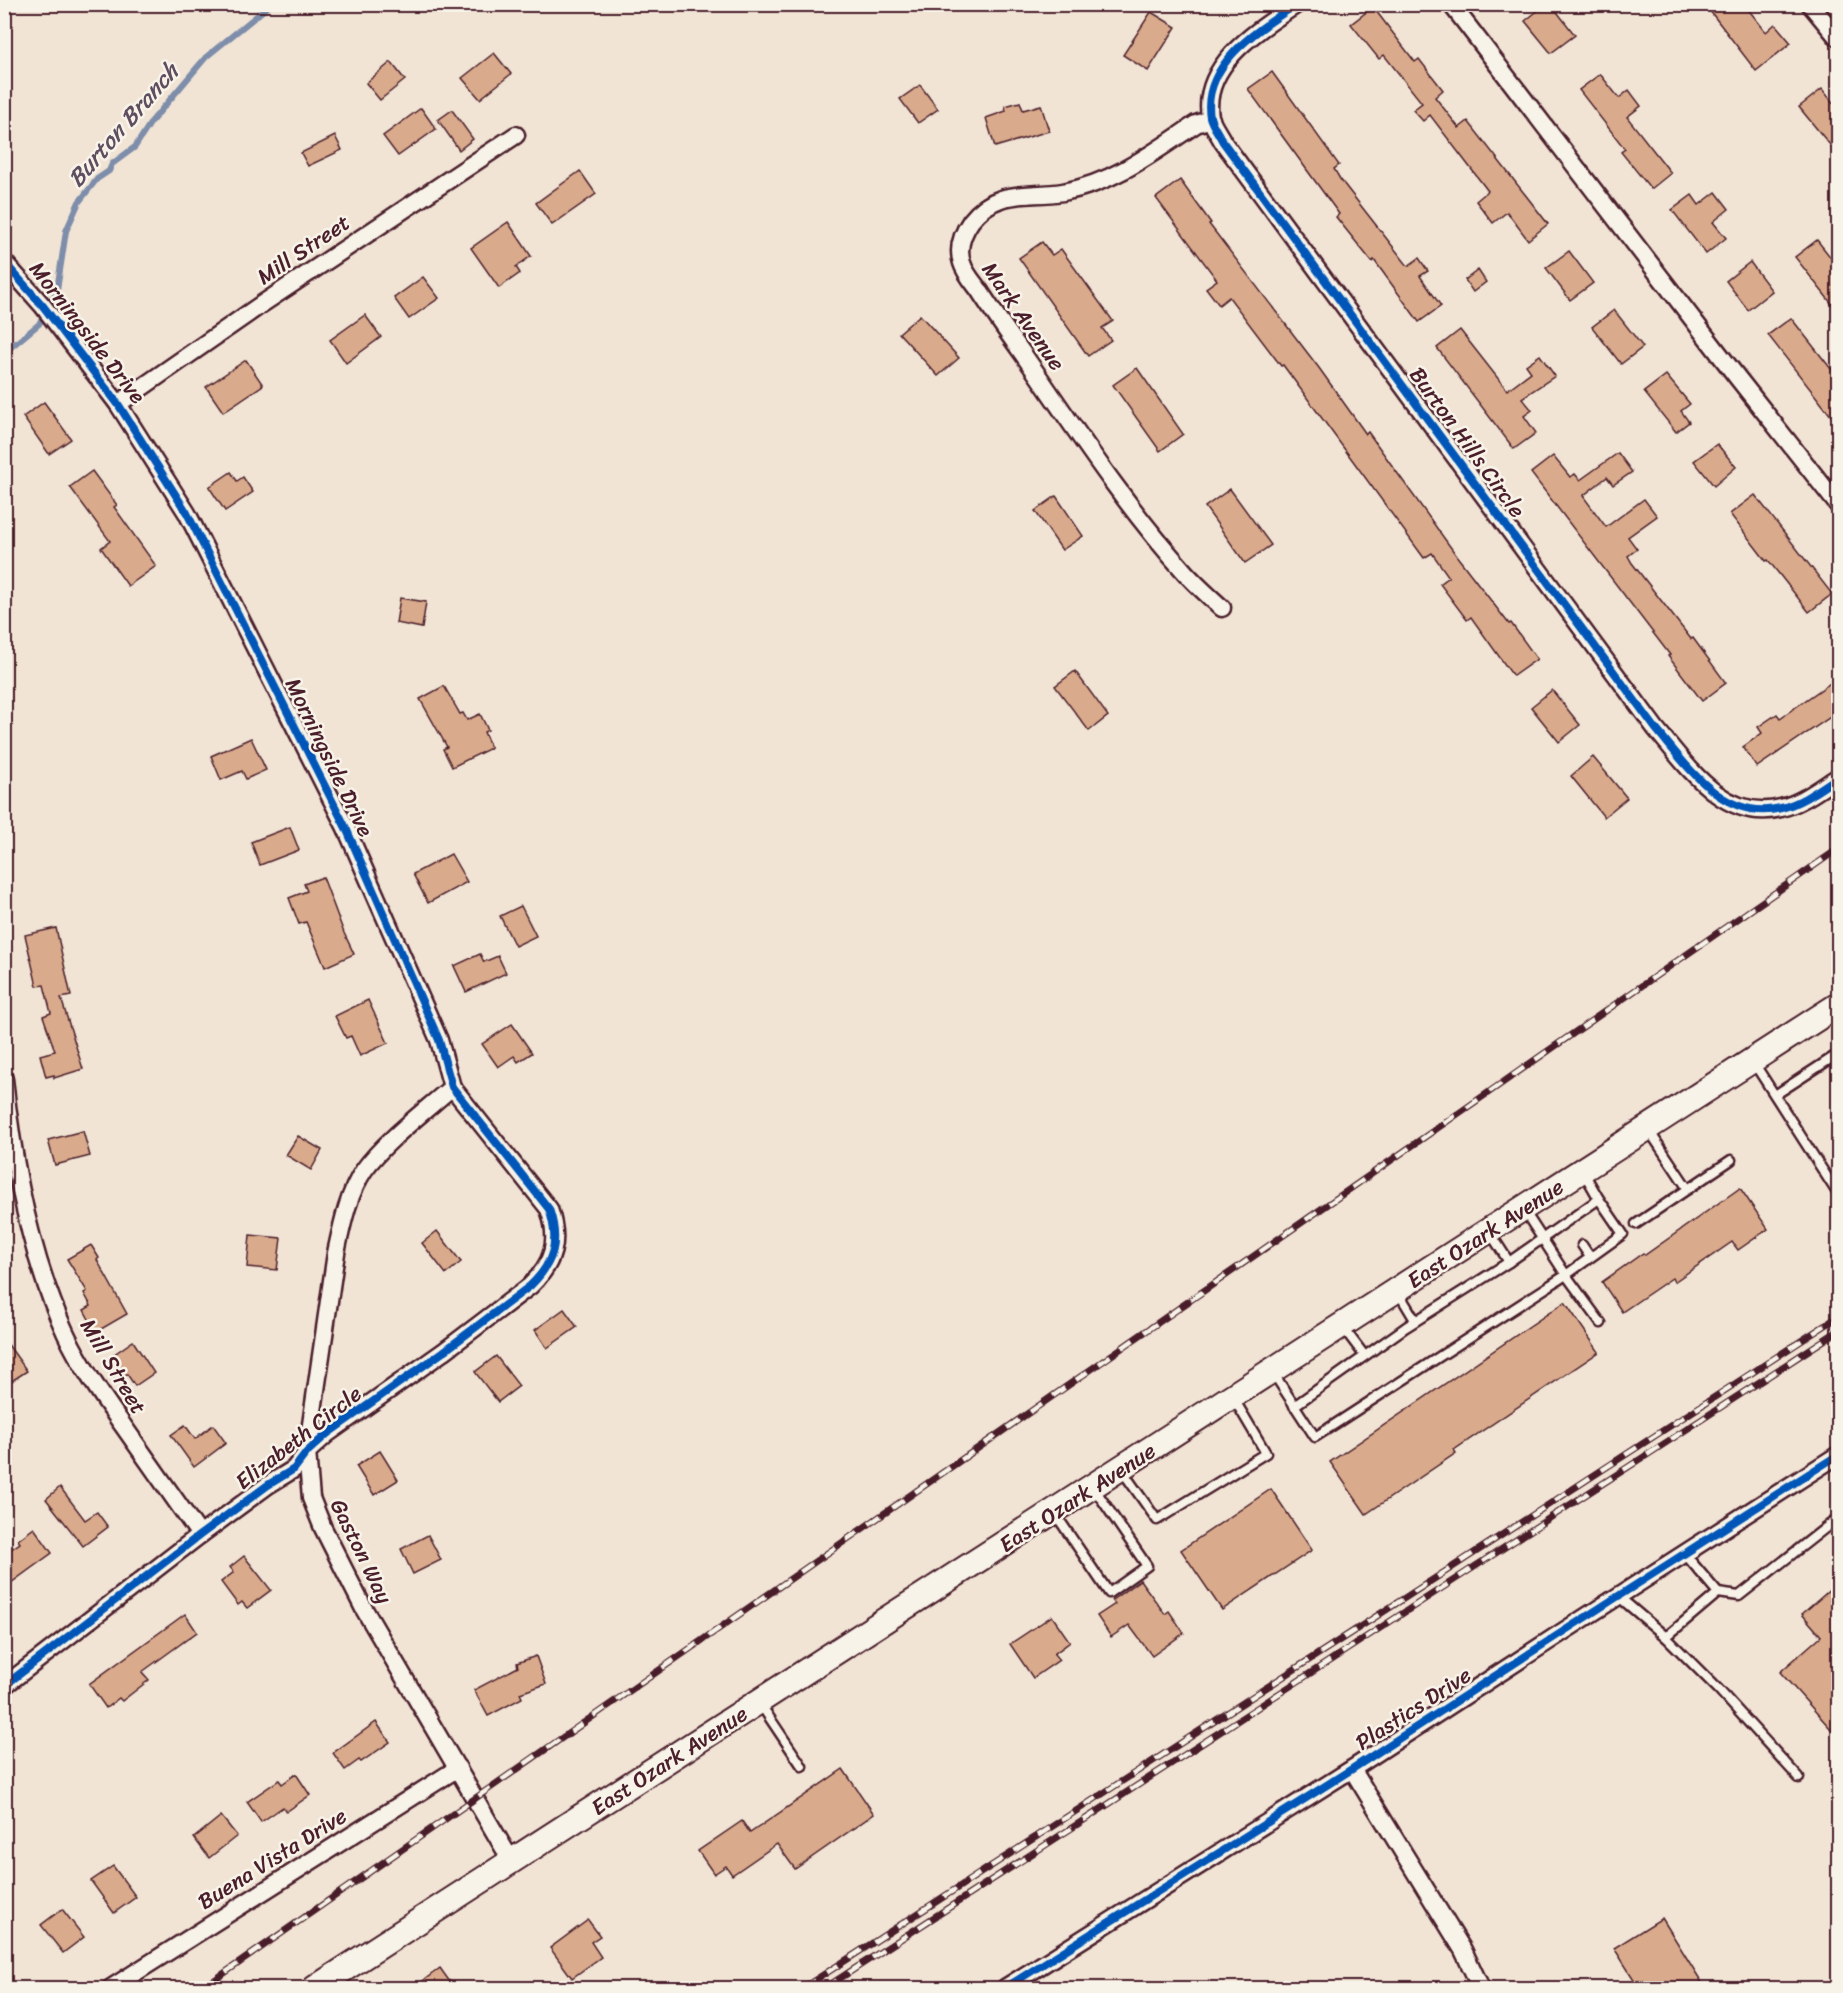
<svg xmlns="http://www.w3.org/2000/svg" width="1843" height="1993" font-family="Sriracha,sans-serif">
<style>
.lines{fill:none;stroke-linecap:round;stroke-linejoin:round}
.stream{stroke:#7d8daa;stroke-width:6}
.building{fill:#d9aa8b;stroke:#4a1f2b;stroke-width:1.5}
.service-casing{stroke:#4a1f2b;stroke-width:13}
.minor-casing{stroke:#4a1f2b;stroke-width:21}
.secondary-casing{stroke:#4a1f2b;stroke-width:28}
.service{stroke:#f7f3e8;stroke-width:8}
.minor{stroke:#f7f3e8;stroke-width:16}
.secondary{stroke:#f7f3e8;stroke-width:24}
.rail-casing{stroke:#4a1f2b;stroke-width:7}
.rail{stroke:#f7f3e8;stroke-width:4.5;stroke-dasharray:14;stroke-linecap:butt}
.cycleway-casing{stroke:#f7f3e8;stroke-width:11}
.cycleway{stroke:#0057b8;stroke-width:8}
.labels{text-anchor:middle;stroke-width:5;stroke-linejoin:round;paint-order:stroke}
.street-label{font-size:22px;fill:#4a1f2b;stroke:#f7f3e8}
.water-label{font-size:24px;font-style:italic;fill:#5f4d60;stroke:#f7f3e8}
</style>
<rect width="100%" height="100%" fill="#f1e4d5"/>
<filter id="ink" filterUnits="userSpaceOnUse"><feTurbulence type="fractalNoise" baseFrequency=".0167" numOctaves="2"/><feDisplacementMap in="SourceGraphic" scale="12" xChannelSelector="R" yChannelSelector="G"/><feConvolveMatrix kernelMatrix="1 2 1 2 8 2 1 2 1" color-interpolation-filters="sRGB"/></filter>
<g filter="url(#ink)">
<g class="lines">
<path class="stream" d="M4,353L39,324L57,290L66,231L79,202L97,179L109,171L112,164L135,147L151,122L206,57L271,4"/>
</g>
<g class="building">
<path d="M1546,4H1551L1575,35L1551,53L1525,21Z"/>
<path d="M1718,4H1744L1766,32L1775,24L1791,43L1756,71L1710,11Z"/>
<path d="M1373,7L1415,62L1419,59L1443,90L1435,97L1459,128L1468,121L1548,224L1528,240L1507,212L1493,223L1476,201L1488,191L1430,115L1423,121L1413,110L1422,103L1384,55L1379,59L1351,24Z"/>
<path d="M1151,12L1176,27L1148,71L1123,55Z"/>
<path d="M494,53L511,74L480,99L462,78Z"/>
<path d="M391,62L405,80L380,100L366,83Z"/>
<path d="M1272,72L1339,165L1334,169L1340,179L1408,266L1419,258L1428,271L1420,276L1441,306L1419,322L1374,260L1372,262L1336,217L1339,214L1248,89Z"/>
<path d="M1600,74L1619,98L1629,90L1641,106L1627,117L1671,173L1651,189L1621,152L1625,149L1579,90Z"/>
<path d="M920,85L938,109L918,123L900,99Z"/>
<path d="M1822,89L1839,110V156L1799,107Z"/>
<path d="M1020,102L1023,110L1041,105L1049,131L995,147L986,118L1006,111L1005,106Z"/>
<path d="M421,108L436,129L398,156L383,136Z"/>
<path d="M452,110L473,139L459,150L438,120Z"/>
<path d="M335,136L342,150L308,166L301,153Z"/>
<path d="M580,171L596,194L552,225L536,203Z"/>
<path d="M1180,180L1211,223L1209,224L1319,368L1366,434L1368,432L1459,559L1509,624L1511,623L1537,659L1513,676L1471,617L1467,620L1440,584L1449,577L1432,553L1424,558L1283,365L1281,366L1229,297L1219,305L1206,288L1217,280L1156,198Z"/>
<path d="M1716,192L1729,209L1713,222L1726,238L1706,254L1672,210L1692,195L1699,205Z"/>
<path d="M508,222L531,256L516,267L520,273L499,288L471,248Z"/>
<path d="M1817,240L1839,268V313L1795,257Z"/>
<path d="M1042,242L1052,255L1061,249L1113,321L1102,328L1111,340L1088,356L1019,258Z"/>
<path d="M1569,251L1593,283L1570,300L1546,268Z"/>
<path d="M1750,262L1772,291L1748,310L1726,281Z"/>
<path d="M1478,270L1486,282L1473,292L1465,280Z"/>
<path d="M423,277L439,298L409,319L394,298Z"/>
<path d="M1614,310L1643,347L1621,364L1592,327Z"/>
<path d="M365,315L381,337L346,363L330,340Z"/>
<path d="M920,315L959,358L938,376L899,333Z"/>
<path d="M1791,318L1839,379V426L1768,335Z"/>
<path d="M1460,330L1507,390L1531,372L1526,365L1540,355L1555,376L1522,398L1532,410L1524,416L1536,433L1514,449L1437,348Z"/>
<path d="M246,360L263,385L223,412L206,387Z"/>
<path d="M1137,368L1183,434L1160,451L1113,385Z"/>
<path d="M1666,375L1690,404L1681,411L1689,422L1676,432L1644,392Z"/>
<path d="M44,402L71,439L49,454L23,417Z"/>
<path d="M1717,444L1736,467L1714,486L1694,461Z"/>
<path d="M1618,453L1632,472L1613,485L1607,477L1583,496L1606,527L1644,499L1657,516L1628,537L1637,549L1628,556L1632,563L1691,639L1693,638L1726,683L1702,701L1668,656L1670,655L1531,473L1553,456L1570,477L1575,474L1580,480Z"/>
<path d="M92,471L117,505L114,507L156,566L128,586L101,548L110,541L70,487Z"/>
<path d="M231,472L237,481L243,477L253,492L225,511L209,487Z"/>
<path d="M1230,489L1271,545L1245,563L1205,507Z"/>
<path d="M1755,495L1832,594L1809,612L1768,560L1766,561L1730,514Z"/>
<path d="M1056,496L1083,536L1062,550L1035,511Z"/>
<path d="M400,598L426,602L422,628L396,623Z"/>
<path d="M1075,671L1108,716L1089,731L1055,686Z"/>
<path d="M1839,677V711L1757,767L1743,747L1762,733L1758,727L1777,714L1780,718Z"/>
<path d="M444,686L460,714L463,713L467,720L480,714L488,730L484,732L491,748L452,767L443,749L447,747L420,699Z"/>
<path d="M1552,690L1580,725L1559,742L1531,707Z"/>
<path d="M251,738L266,770L246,779L242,771L221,780L211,756Z"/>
<path d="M1593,757L1627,798L1604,817L1571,776Z"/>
<path d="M290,827L299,850L260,865L251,842Z"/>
<path d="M451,854L467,882L428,903L413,874Z"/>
<path d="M323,877L344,933L354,954L325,967L306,922L299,924L289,898L307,891L304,884Z"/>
<path d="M521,906L536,936L515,946L500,916Z"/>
<path d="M56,928L71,996L61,998L83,1069L54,1078V1075L46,1077L40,1055L55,1051L43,1016L51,1013L44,985L37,986L25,935Z"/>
<path d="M480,954L484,962L498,956L506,973L466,992L454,966Z"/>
<path d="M368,1000L388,1043L360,1056L351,1036L346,1038L335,1016Z"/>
<path d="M512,1024L532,1053L518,1062L514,1056L498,1067L482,1044Z"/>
<path d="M83,1131L90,1156L55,1165L48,1140Z"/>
<path d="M298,1136L322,1150L311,1170L286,1155Z"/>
<path d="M1740,1188L1768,1229L1738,1250L1732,1242L1674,1282L1672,1278L1622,1312L1602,1282L1643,1253L1645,1255Z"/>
<path d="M437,1231L461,1262L446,1274L422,1243Z"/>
<path d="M250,1235L281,1238L277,1270L247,1267Z"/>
<path d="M91,1245L99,1258L97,1260L127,1314L96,1332L84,1310L91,1306L84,1293L87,1291L67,1259Z"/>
<path d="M1565,1302L1599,1352L1454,1450L1456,1453L1366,1514L1330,1462Z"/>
<path d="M564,1309L577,1327L547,1348L535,1330Z"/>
<path d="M4,1339L27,1371L4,1386Z"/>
<path d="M133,1341L154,1373L135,1386L127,1374L116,1381L103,1362Z"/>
<path d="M496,1356L519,1386L498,1402L475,1372Z"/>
<path d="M185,1425L195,1439L213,1425L226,1443L194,1467L171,1435Z"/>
<path d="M380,1451L398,1480L374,1495L356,1466Z"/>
<path d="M60,1487L85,1520L97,1512L108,1527L83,1546L46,1499Z"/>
<path d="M1271,1489L1312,1550L1222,1610L1181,1550Z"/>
<path d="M34,1528L52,1553L4,1588V1554L20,1543L18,1540Z"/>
<path d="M428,1535L441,1560L413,1574L401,1549Z"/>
<path d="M244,1556L271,1590L247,1608L242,1602L238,1605L221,1582L234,1572L230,1567Z"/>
<path d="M1140,1580L1165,1614L1169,1611L1184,1633L1152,1656L1129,1625L1111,1637L1097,1616L1115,1604L1112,1600Z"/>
<path d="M1839,1582V1738L1780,1672L1821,1636L1802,1614Z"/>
<path d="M185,1614L197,1632L142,1672L149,1680L122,1701L119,1698L106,1708L89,1684Z"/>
<path d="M1052,1616L1070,1642L1054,1654L1059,1660L1033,1678L1010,1644Z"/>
<path d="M536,1656L546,1684L520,1693L522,1698L488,1716L474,1690L518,1667L517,1663Z"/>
<path d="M376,1722L390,1742L361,1762L359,1760L345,1770L333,1753Z"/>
<path d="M843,1769L874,1814L795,1869L777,1844L732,1875L726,1866L714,1874L698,1851L742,1821L750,1833Z"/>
<path d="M296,1774L310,1795L286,1812L283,1807L261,1822L247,1802L279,1780L282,1784Z"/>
<path d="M221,1816L237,1836L209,1858L194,1838Z"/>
<path d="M113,1866L136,1897L114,1913L91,1881Z"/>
<path d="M62,1909L84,1937L63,1953L41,1925Z"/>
<path d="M1662,1918L1706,1989H1640L1614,1948Z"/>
<path d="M588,1920L600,1936L591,1942L601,1957L572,1978L550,1948Z"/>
<path d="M440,1968L455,1989H412Z"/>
</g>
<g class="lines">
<g class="service-casing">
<g id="service">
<path d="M1754,1063L1838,1194"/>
<path d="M1775,1095L1838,1054"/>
<path d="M1648,1129L1688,1189"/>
<path d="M1523,1209L1566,1275L1601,1323"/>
<path d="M1636,1224L1731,1160"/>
<path d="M1489,1231L1509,1262"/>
<path d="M1582,1245L1590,1257"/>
<path d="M1397,1290L1415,1320"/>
<path d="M1342,1326L1364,1355"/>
<path d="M1272,1371L1315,1437L1566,1275L1623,1234L1599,1199"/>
<path d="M1294,1406L1406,1327L1509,1262L1599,1199L1584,1173"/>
<path d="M1121,1469L1157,1520L1266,1453L1234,1399"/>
<path d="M1054,1512L1109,1593L1147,1566L1094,1488"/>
<path d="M1718,1593L1739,1596L1838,1518"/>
<path d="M1618,1596L1666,1637L1718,1593L1684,1553"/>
<path d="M1666,1637L1719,1690L1799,1778"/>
<path d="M759,1702L802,1766"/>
</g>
</g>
<g class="minor-casing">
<g id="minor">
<path d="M1297,4C1260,29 1201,64 1210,117C1212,125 1219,134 1223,142L1656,729C1688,767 1724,822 1781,808C1802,803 1821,788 1838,777"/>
<path d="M1451,4L1737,377L1838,505"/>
<path d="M1810,4L1838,38"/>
<path d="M1211,119L1196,124C1154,152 1114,183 1063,192C1027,198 998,187 971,221C962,234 957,248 962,263C965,273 973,282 979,290C993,312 1008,333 1023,354C1074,427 1123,503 1183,570C1195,584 1209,596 1222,608"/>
<path d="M4,262L43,306L118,404L187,513L346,828L439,1040L452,1087L549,1209C560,1241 554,1263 530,1286L443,1352L327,1434L307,1452L294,1469L268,1485L200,1535L4,1686"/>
<path d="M118,404L259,306L516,135"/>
<path d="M4,1079C13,1164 30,1257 66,1334C82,1368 103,1397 124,1427C149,1463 175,1499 200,1535"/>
<path d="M452,1087C425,1111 384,1142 364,1170C348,1194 342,1225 336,1253L307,1452L311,1498L323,1528L364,1609L512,1862"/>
<path d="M1352,1769L1463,1950L1481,1988"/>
<path d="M111,1988L458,1768"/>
<path d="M1005,1988L1352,1769L1564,1631L1838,1455"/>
</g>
</g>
<g class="secondary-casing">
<path id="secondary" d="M315,1988L1838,1005"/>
</g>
<use href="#service" class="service"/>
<use href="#minor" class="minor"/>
<use href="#secondary" class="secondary"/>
<g class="rail-casing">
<g id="rail">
<path d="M203,1988L1838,849"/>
<path d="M803,1988L1838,1317"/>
<path d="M825,1988L1838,1331"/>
</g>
</g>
<use href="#rail" class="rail"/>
<g class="cycleway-casing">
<g id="cycleway">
<path d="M1297,4C1260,29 1201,64 1210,117C1212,125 1219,134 1223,142L1656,729C1688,767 1724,822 1781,808C1802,803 1821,788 1838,777"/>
<path d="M4,262L43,306L118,404L187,513L346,828L439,1040L452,1087L549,1209C560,1241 554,1263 530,1286L443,1352L327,1434L307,1452L294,1469L268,1485L200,1535L4,1686"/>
<path d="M1005,1988L1352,1769L1564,1631L1838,1455"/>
</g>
</g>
<use href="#cycleway" class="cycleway"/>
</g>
</g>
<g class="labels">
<g class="street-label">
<text transform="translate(303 249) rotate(-34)" y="8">Mill Street</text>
<text transform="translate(1024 316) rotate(55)" y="8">Mark Avenue</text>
<text transform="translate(88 332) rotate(52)" y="8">Morningside Drive</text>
<text transform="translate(1468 442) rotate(54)" y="8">Burton Hills Circle</text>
<text transform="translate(330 757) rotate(64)" y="8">Morningside Drive</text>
<text transform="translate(1485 1233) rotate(-33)" y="8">East Ozark Avenue</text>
<text transform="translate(114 1366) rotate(59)" y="8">Mill Street</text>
<text transform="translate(298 1437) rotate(-38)" y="8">Elizabeth Circle</text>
<text transform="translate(1077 1497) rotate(-33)" y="8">East Ozark Avenue</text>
<text transform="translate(362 1551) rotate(64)" y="8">Gaston Way</text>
<text transform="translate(1413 1708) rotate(-33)" y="8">Plastics Drive</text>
<text transform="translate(669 1760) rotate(-33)" y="8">East Ozark Avenue</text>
<text transform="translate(272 1858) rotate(-32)" y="8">Buena Vista Drive</text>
</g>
<g class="water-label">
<text transform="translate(123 125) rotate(-49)" y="8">Burton Branch</text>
</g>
</g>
<rect width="1843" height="1993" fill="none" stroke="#f7f3e8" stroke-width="24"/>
<rect x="12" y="12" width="1819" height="1969" fill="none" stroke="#4a1f2b" stroke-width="2" filter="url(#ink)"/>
</svg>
